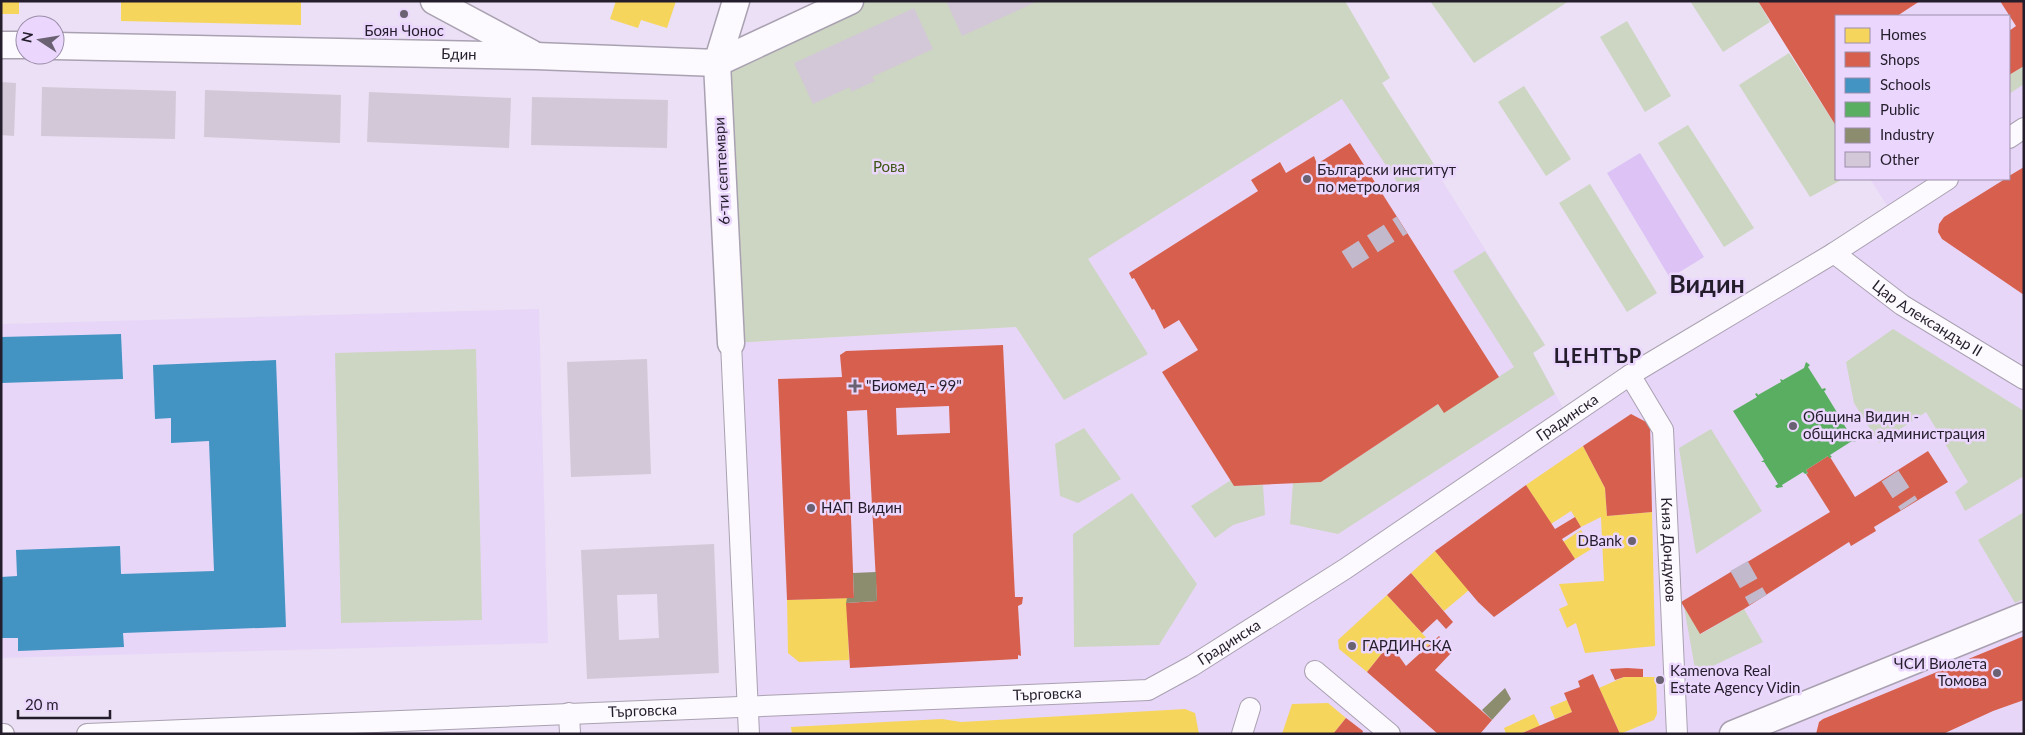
<svg xmlns="http://www.w3.org/2000/svg" width="2025" height="735" font-family="Lato,sans-serif">
<style>
.built{fill:#e8d6f8}
.green{fill:#cdd6c2}
.water{fill:#ddc3f5}
.homes{fill:#f6d55c}
.shops{fill:#d6604d;fill-rule:evenodd}
.schools{fill:#4393c3}
.public{fill:#5aae61}
.industry{fill:#8c8c6e}
.building{fill:#d3c8d7;fill-rule:evenodd}
.lines{fill:none;stroke-linecap:round;stroke-linejoin:round}
.pedestrian-tunnel{stroke:#c3b9cd;stroke-width:20;stroke-dasharray:20 10;stroke-linecap:butt}
.pedestrian-casing{stroke:#a9a1b1;stroke-width:22}
.minor-casing{stroke:#a9a1b1;stroke-width:29}
.pedestrian{stroke:#fcfafe;stroke-width:20}
.minor{stroke:#fcfafe;stroke-width:26}
.poi-dot{fill:#6a6172;stroke:#ebd7fe;stroke-width:2}
.labels{text-anchor:middle;stroke-width:5;stroke-linejoin:round;paint-order:stroke}
.poi-label{font-size:15px;fill:#241d2b;stroke:#ebd7fe;text-anchor:start}
.street-label{font-size:15px;fill:#241d2b;stroke:#ebd7fe}
.park-label{font-size:15px;fill:#3e5814;stroke:#ebd7fe}
.district-label{font-size:20px;font-weight:bold;letter-spacing:1px;fill:#241d2b;stroke:#ebd7fe}
.town-label{font-size:25px;font-weight:bold;fill:#241d2b;stroke:#ebd7fe}
</style>
<rect width="100%" height="100%" fill="#ebe0f5"/>
<g class="built">
<path d="M1758,1H2024V734H749L731,343L1016,327L1033,353L1147,354L1087,259L1342,99L1381,83L1545,345L1533,353L1568,417L1893,215L1870,179H2009V16H1836V126Z"/>
<path d="M539,309L548,643L1,658V324Z"/>
</g>
<g class="green">
<path d="M850,1H1345L1390,78L1382,83L1437,169L1403,191L1342,99L1088,259L1148,354L1064,400L1016,327L731,343L717,63Z"/>
<path d="M1430,1H1569L1474,63Z"/>
<path d="M1690,1H1758L1770,22L1723,52Z"/>
<path d="M1627,21L1671,96L1645,112L1600,37Z"/>
<path d="M1789,53L1836,126V179H1843L1810,197L1739,85Z"/>
<path d="M2024,66V84L2009,94V75Z"/>
<path d="M1524,86L1571,159L1546,176L1498,102Z"/>
<path d="M1688,125L1754,228L1724,247L1658,143Z"/>
<path d="M1590,184L1657,293L1627,312L1559,203Z"/>
<path d="M1485,251L1545,345L1533,353L1555,394L1338,534L1290,524L1293,483L1321,482L1438,404L1444,412L1514,367L1453,271Z"/>
<path d="M1893,329L2024,411V476L1965,511L1955,492L1968,482L1926,412L1879,443L1854,403L1846,362Z"/>
<path d="M476,349L482,620L341,623L335,353Z"/>
<path d="M1084,428L1121,479L1078,503L1060,496L1055,444Z"/>
<path d="M1711,429L1762,511L1696,554L1679,448Z"/>
<path d="M1231,480L1235,486L1263,485L1265,515L1233,525L1215,538L1191,506Z"/>
<path d="M1132,493L1197,584L1159,645L1074,647L1073,534Z"/>
<path d="M2024,512V599L2015,603L1978,540Z"/>
<path d="M1684,607L1701,634L1744,609L1763,642L1696,674Z"/>
</g>
<path class="water" d="M1640,153L1704,257L1670,278L1607,173Z"/>
<g class="homes">
<rect x="1" y="1" width="18" height="13"/>
<path d="M121,1H301V25L121,21Z"/>
<path d="M616,1H676L667,28L641,20L638,28L610,19Z"/>
<path d="M1583,446L1605,488L1607,516L1652,512L1655,646L1585,653L1576,623L1567,628L1559,609L1568,605L1559,584L1604,581L1601,517L1581,527L1571,511L1551,524L1526,485Z"/>
<path d="M1581,530L1593,548L1575,559L1563,542Z"/>
<path d="M1435,551L1469,590L1444,611L1411,573Z"/>
<path d="M1387,595L1431,643L1420,653L1406,637L1387,655L1383,652L1367,672L1339,649L1338,640Z"/>
<path d="M847,598L849,660L799,662L788,653L787,600Z"/>
<path d="M1624,677H1656L1657,714L1654,720L1620,734L1599,688Z"/>
<path d="M1567,700L1572,712L1555,719L1550,707Z"/>
<path d="M1328,703L1346,718L1333,734H1282L1292,704Z"/>
<path d="M1185,709L1195,713L1199,734H792L791,727L942,719L961,722Z"/>
<path d="M1534,714L1540,726L1519,734H1506L1504,728Z"/>
</g>
<g class="shops">
<path d="M1758,1H1920L1897,16H1836V126Z"/>
<path d="M2000,1H2024V66L2009,75V31L2016,26Z"/>
<path d="M1350,143L1499,377L1444,413L1438,404L1321,482L1234,486L1162,372L1198,350L1179,320L1164,329L1154,309L1152,310L1134,278L1132,279L1129,273L1258,191L1251,180L1280,162L1286,173L1314,156L1317,164Z"/>
<path d="M2024,167V295L1942,239L1938,232L1939,224L1944,217L2005,179H2009V176Z"/>
<path d="M1003,345L1015,597H1023L1022,604L1018,606L1021,656L1018,655V659L850,668L846,603L877,601L867,410L847,411L854,598L787,600L778,379L842,377L840,355L846,351ZM949,406L950,433L897,435L896,408Z"/>
<path d="M1631,414L1650,424L1652,512L1607,516L1605,488L1583,446Z"/>
<path d="M1928,451L1948,482L1874,527L1876,531L1851,546L1849,542L1744,609L1700,634L1681,602L1830,512L1806,474L1808,473L1806,470L1828,456L1830,457L1855,497Z"/>
<path d="M1526,485L1555,529L1575,517L1581,527L1562,539L1575,559L1494,617L1478,602L1435,551Z"/>
<path d="M1411,573L1453,622L1446,629L1437,619L1422,633L1387,595Z"/>
<path d="M1439,636L1452,652L1435,670L1492,720L1480,734H1438L1367,672L1383,652L1387,655L1391,651L1394,654L1396,652L1406,666Z"/>
<path d="M2024,636V700L1993,711L1943,734H1816L1819,722L1823,719Z"/>
<path d="M1627,668L1643,669V677H1624L1615,680L1610,669Z"/>
<path d="M1593,674L1620,734H1520L1572,712L1564,693L1580,687L1578,681Z"/>
<path d="M1346,718L1363,731L1362,734H1333Z"/>
</g>
<g class="schools">
<path d="M121,334L123,379L1,383V337Z"/>
<path d="M276,360L286,627L123,633L124,647L18,651V638H1V577L17,576L16,550L120,546L121,574L214,571L209,441L171,443V418L155,419L153,365Z"/>
</g>
<path class="public" d="M1806,362L1810,365L1808,367L1822,389L1825,388L1826,390L1824,391L1838,414L1840,413L1839,416L1852,438L1855,437L1856,439L1854,440L1856,442L1852,441L1830,455L1832,457L1829,458L1828,456L1806,470L1808,473L1805,474L1803,472L1782,485L1783,487L1777,488L1775,486L1778,484L1764,462H1761L1764,460L1733,411L1757,397L1755,394L1757,393L1758,395L1781,382L1780,379L1783,380L1804,368Z"/>
<g class="industry">
<path d="M876,572L877,601L846,603L847,598H854L853,573Z"/>
<path d="M1505,688L1511,699L1492,720L1482,710Z"/>
</g>
<g class="building">
<path d="M946,1H1038L962,36Z"/>
<path d="M914,8L933,49L872,77L875,81L851,92L850,87L813,104L794,63Z"/>
<path d="M1,82L16,83L14,136L1,135Z"/>
<path d="M42,87L176,91L175,139L41,136Z"/>
<path d="M205,90L341,95L340,143L204,137Z"/>
<path d="M369,92L511,98L509,148L367,142Z"/>
<path d="M532,97L668,100L667,148L531,145Z"/>
<path d="M647,359L651,474L571,477L567,362Z"/>
<path d="M714,544L719,673L587,679L581,550ZM657,594L659,638L619,640L617,595Z"/>
</g>
<g class="lines">
<g class="pedestrian-tunnel">
<path d="M1347,260L1402,225"/>
<path d="M1890,476L1909,505"/>
<path d="M1739,566L1758,600"/>
</g>
<g class="pedestrian-casing">
<g id="pedestrian">
<path d="M2009,138L2024,128"/>
<path id="s1" d="M1834,253L1902,305L2024,379"/>
<path d="M731,343L749,734"/>
<path id="s2" d="M1630,375L1663,430L1677,734"/>
<path d="M1315,671L1390,734"/>
<path d="M569,713L570,734"/>
<path d="M1,734H4"/>
<path id="s3" d="M87,734L1148,690L1192,666L1345,569L1630,375L1834,253L1948,179"/>
<path d="M1242,734L1250,708"/>
</g>
</g>
<g class="minor-casing">
<g id="minor">
<path d="M434,1L531,53"/>
<path d="M1,45H25"/>
<path id="s4" d="M55,46L536,56L717,63L850,1"/>
<path d="M731,343L717,63L736,1"/>
<path d="M1733,734L2024,616"/>
</g>
</g>
<use href="#pedestrian" class="pedestrian"/>
<use href="#minor" class="minor"/>
</g>
<g class="poi-dot">
<circle cx="404" cy="14" r="5"/>
<circle cx="1307" cy="179" r="5"/>
<path d="M852.5 378.5h5v5h5v5h-5v5h-5v-5h-5v-5h5z"/>
<circle cx="1793" cy="426" r="5"/>
<circle cx="811" cy="508" r="5"/>
<circle cx="1632" cy="541" r="5"/>
<circle cx="1352" cy="646" r="5"/>
<circle cx="1997" cy="673" r="5"/>
<circle cx="1660" cy="680" r="5"/>
</g>
<g class="labels">
<g class="poi-label">
<text x="404" y="36" text-anchor="middle">Боян Чонос</text>
<text x="1317" y="175">Български институт<tspan x="1317" dy="17">по метрология</tspan></text>
<text x="866" y="391">"Биомед - 99"</text>
<text x="1803" y="422">Община Видин -<tspan x="1803" dy="17">общинска администрация</tspan></text>
<text x="821" y="513">НАП Видин</text>
<text x="1622" y="546" text-anchor="end">DBank</text>
<text x="1362" y="651">ГАРДИНСКА</text>
<text x="1987" y="669" text-anchor="end">ЧСИ Виолета<tspan x="1987" dy="17">Томова</tspan></text>
<text x="1670" y="676">Kamenova Real<tspan x="1670" dy="17">Estate Agency Vidin</tspan></text>
</g>
<g class="street-label">
<text dy="5" stroke="none"><textPath href="#s4" startOffset="404">Бдин</textPath></text>
<text transform="translate(722 171) rotate(-93)" y="5">6-ти септември</text>
<text dy="5" stroke="none"><textPath href="#s1" startOffset="114">Цар Александър II</textPath></text>
<text dy="5" stroke="none"><textPath href="#s3" startOffset="1562">Градинска</textPath></text>
<text dy="5" stroke="none"><textPath href="#s2" startOffset="184">Княз Дондуков</textPath></text>
<text dy="5" stroke="none"><textPath href="#s3" startOffset="1156">Градинска</textPath></text>
<text dy="5" stroke="none"><textPath href="#s3" startOffset="961">Търговска</textPath></text>
<text dy="5" stroke="none"><textPath href="#s3" startOffset="556">Търговска</textPath></text>
</g>
<g class="park-label">
<text x="889" y="172">Рова</text>
</g>
<g class="district-label">
<text x="1598" y="363">ЦЕНТЪР</text>
</g>
<g class="town-label">
<text x="1707" y="293">Видин</text>
</g>
</g>
<rect width="2025" height="735" fill="none" stroke="#241d2b" stroke-width="5"/>
<rect x="1835" y="15" width="175" height="165" fill="#ebd7fe" stroke="#9b8daa"/>
<rect x="1845" y="28" width="25" height="15" fill="#f6d55c" stroke="#9b8daa"/>
<text x="1880" y="40" font-size="15" fill="#241d2b">Homes</text>
<rect x="1845" y="52" width="25" height="15" fill="#d6604d" stroke="#9b8daa"/>
<text x="1880" y="65" font-size="15" fill="#241d2b">Shops</text>
<rect x="1845" y="78" width="25" height="15" fill="#4393c3" stroke="#9b8daa"/>
<text x="1880" y="90" font-size="15" fill="#241d2b">Schools</text>
<rect x="1845" y="102" width="25" height="15" fill="#5aae61" stroke="#9b8daa"/>
<text x="1880" y="115" font-size="15" fill="#241d2b">Public</text>
<rect x="1845" y="128" width="25" height="15" fill="#8c8c6e" stroke="#9b8daa"/>
<text x="1880" y="140" font-size="15" fill="#241d2b">Industry</text>
<rect x="1845" y="152" width="25" height="15" fill="#d3c8d7" stroke="#9b8daa"/>
<text x="1880" y="165" font-size="15" fill="#241d2b">Other</text>
<g transform="translate(40 40) rotate(282)"><circle r="24" fill="#ebd7fe" stroke="#9b8daa"/>
<path d="M0-4L9 19L0 12L-9 19Z" fill="#6a6172"/>
<text y="-8" font-size="14" font-weight="bold" text-anchor="middle" fill="#241d2b">N</text>
</g>
<path d="M18 710v8h92v-8" fill="none" stroke="#241d2b" stroke-width="2.5"/>
<text x="25" y="710" font-size="15" fill="#241d2b" stroke="#ebd7fe" stroke-width="4" paint-order="stroke">20 m</text>
</svg>
